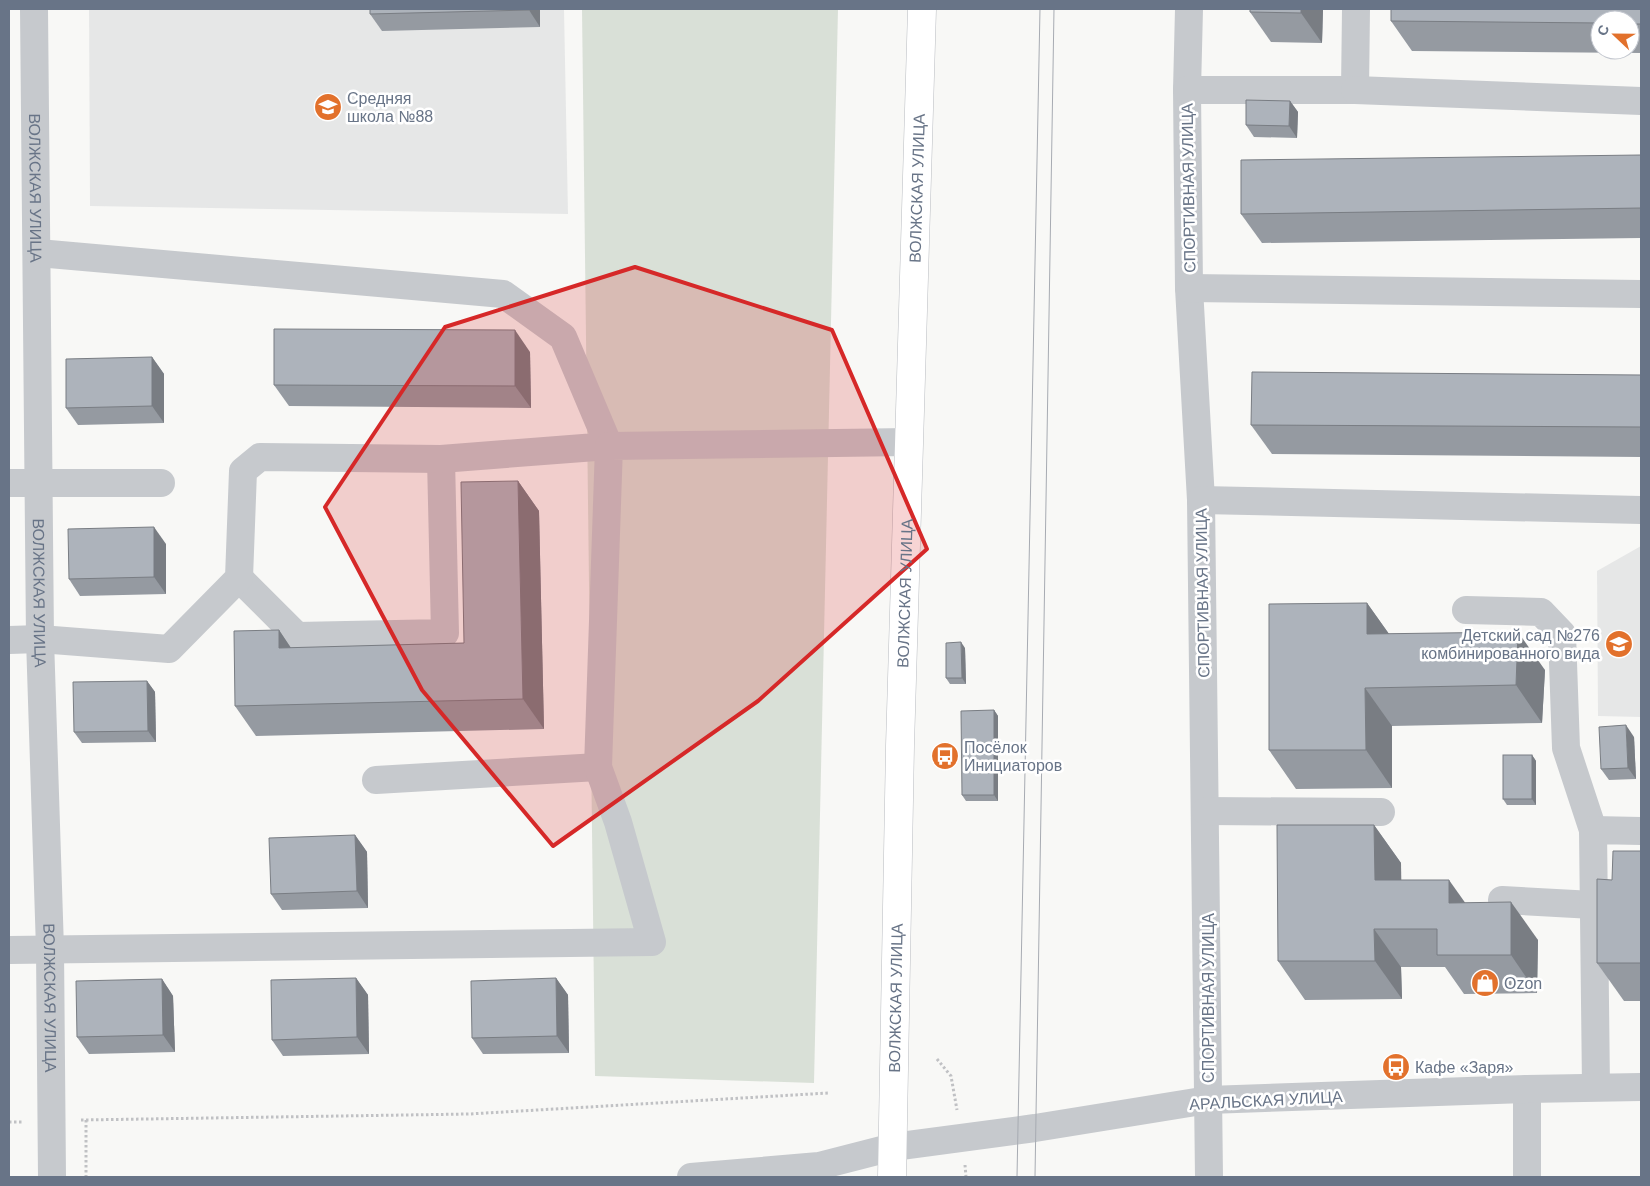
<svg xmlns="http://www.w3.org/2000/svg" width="1650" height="1186" font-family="Arial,sans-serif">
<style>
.built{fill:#e6e7e7}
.green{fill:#d9e0d7}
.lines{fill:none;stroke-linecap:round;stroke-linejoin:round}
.major-casing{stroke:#b9bcc1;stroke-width:29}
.path{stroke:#c0c1c4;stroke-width:3;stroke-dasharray:2.5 2.5;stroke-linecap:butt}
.minor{stroke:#c6c9cd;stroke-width:28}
.major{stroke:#fff;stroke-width:28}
.tram{stroke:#a7abb2;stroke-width:1}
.wall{fill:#959aa1;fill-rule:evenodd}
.shaded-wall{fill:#797d83}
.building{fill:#adb3bb;stroke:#797d83}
.marked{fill:#d62828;fill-opacity:0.2;stroke:#d62828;stroke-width:4;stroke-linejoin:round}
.labels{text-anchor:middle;stroke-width:5;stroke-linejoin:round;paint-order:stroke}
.poi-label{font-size:16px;fill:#687487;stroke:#fff;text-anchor:start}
.street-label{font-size:16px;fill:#687487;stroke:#fff}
</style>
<rect width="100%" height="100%" fill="#f8f8f6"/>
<g class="built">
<path d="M89,9H564L568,214L90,206Z"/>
<path d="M1641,546V717L1598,716L1597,571Z"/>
</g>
<path class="green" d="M582,9H838L814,1083L595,1076Z"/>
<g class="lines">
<g class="major-casing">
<g id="major">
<path id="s2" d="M892,1177L900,746L922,9"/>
</g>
</g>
<g class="path">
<path d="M937,1059L951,1076L957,1110"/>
<path d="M81,1120L469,1114L828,1093"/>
<path d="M86,1120V1177"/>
<path d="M9,1122H23"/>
<path d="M965,1165L966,1177"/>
</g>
<g class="minor">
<path id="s1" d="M34,9L40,639L50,949L52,1177"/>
<path d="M1189,9L1187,90L1189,288L1201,500L1209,1177"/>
<path d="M1187,90H1355L1356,9"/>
<path d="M1355,90L1641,101"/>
<path d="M1189,288L1641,294"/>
<path d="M9,483H161"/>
<path d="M1201,500L1641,510"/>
<path d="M239,578L297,636L445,633L441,459"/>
<path d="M1466,610L1541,612L1562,634L1566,748L1593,830"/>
<path d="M9,640L40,639L169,649L239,578L243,471L260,457L441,459L609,446L563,337L503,294L38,253"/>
<path d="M376,780L598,767"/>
<path d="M1206,811L1381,812"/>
<path d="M1502,900L1593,905"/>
<path d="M9,950L652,942L618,822L598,767L609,446L909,442"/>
<path d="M1596,1087L1593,830L1641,831"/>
<path d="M1527,1089V1177"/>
<path d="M691,1177L819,1166L893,1147L1035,1128L1208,1100L1527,1089L1641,1087"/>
</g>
<use href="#major" class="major"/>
<g class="tram">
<path d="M1017,1177L1040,9"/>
<path d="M1035,1177L1054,9"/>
</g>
</g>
<g class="wall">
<path d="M370,9H540V27L382,31L370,14Z"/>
<path d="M1250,9H1323L1322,43L1271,42L1250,12Z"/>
<path d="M1641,9V53L1412,51L1391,21ZM1600,20H1630V50H1600Z"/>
<path d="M1290,101L1298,112L1297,138L1254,137L1246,125Z"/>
<path d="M1641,155V238L1262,243L1241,214Z"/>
<path d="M530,352L531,408L289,406L274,385Z"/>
<path d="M152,357L164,374V423L78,425L66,408Z"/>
<path d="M1641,375V457L1272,454L1251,425Z"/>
<path d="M518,481L539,511L544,729L256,736L235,706L279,630L291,648L464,643Z"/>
<path d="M166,544V594L80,596L69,579Z"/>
<path d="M1367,603L1389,634L1545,670L1542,723L1392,726V788L1296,789L1269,750Z"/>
<path d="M965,648L966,684H950L946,678Z"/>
<path d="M147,681L155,692L156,742L82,743L74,732Z"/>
<path d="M994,710L998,716V801H966L962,795Z"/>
<path d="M1634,737L1636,779L1609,780L1601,769Z"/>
<path d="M1532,755L1536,761V805H1507L1503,799Z"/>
<path d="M1374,825L1401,863V880L1464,903L1538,940L1537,993L1464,994L1445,967H1401L1402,999L1305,1000L1278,961Z"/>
<path d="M355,835L367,852L368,908L282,910L271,894Z"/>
<path d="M1641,851V1001H1624L1597,963L1612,880Z"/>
<path d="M356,978L368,995L369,1054L283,1056L272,1040Z"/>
<path d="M556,978L568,995L569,1053L483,1054L472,1038Z"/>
<path d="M162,979L173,996L175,1052L89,1054L77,1037Z"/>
</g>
<g class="shaded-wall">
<path d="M529,9H540V27L529,10Z"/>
<path d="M1301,9H1323L1322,43L1301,13Z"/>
<path d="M1290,101L1298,112L1297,138L1289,126Z"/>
<path d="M515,330L530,352L531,408L515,386Z"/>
<path d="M152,357L164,374V423L152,406Z"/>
<path d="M518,481L539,511L544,729L523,699Z"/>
<path d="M154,527L166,544V594L154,577Z"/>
<path d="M1367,603L1394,641L1367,634Z"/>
<path d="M279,630L299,660L279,648Z"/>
<path d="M1518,632L1545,670L1542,723L1516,685Z"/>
<path d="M961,642L965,648L966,684L962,678Z"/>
<path d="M147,681L155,692L156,742L148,731Z"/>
<path d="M1365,688L1392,726V788L1366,750Z"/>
<path d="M994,710L998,716V801L994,795Z"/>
<path d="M1626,725L1634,737L1636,779L1628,768Z"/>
<path d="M1532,755L1536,761V805L1532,799Z"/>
<path d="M1374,825L1401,863L1402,918L1375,880Z"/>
<path d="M355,835L367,852L368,908L357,891Z"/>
<path d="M1449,880L1476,918L1449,903Z"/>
<path d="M1511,902L1538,940L1537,993L1511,955Z"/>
<path d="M1374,929L1401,967L1402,999L1375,961Z"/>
<path d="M356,978L368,995L369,1054L357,1037Z"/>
<path d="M556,978L568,995L569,1053L557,1036Z"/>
<path d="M162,979L173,996L175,1052L163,1035Z"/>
</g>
<g class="building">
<path d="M370,9H529V10L370,14Z"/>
<path d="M1250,9H1301V13L1250,12Z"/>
<path d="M1391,9H1641V24H1630V20H1600V23L1391,21Z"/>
<path d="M1246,100L1290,101L1289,126L1246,125Z"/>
<path d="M1641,155V208L1241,214V160Z"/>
<path d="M274,329L515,330V386L274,385Z"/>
<path d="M152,357V406L66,408V359Z"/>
<path d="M1252,372L1641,375V427L1251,425Z"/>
<path d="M518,481L523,699L235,706L234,631L279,630V648L464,643L461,482Z"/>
<path d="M154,527V577L69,579L68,529Z"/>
<path d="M1367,603V634L1518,632L1516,685L1365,688L1366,750H1269V604Z"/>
<path d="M961,642L962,678H946V643Z"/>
<path d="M147,681L148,731L74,732L73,682Z"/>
<path d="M994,710V795H962L961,711Z"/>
<path d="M1626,725L1628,768L1601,769L1599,727Z"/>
<rect x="1503" y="755" width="29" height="44"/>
<path d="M1277,825H1374L1375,880H1449V903L1511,902V955H1437V929H1374L1375,961H1278Z"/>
<path d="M355,835L357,891L271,894L269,838Z"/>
<path d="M1613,851H1641V963H1597V879L1612,880Z"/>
<path d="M356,978L357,1037L272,1040L271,980Z"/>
<path d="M556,978L557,1036L472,1038L471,981Z"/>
<path d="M162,979L163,1035L77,1037L76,981Z"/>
</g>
<path class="marked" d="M635,267L832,330L927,549L758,701L553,846L422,690L325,507L445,327Z"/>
<defs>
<g id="school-disc" transform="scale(1.4375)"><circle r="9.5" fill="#e2712c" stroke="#fff"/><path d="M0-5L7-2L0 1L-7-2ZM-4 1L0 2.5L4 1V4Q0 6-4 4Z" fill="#fff"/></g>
<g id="bus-disc" transform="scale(1.4375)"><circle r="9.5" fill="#e2712c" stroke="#fff"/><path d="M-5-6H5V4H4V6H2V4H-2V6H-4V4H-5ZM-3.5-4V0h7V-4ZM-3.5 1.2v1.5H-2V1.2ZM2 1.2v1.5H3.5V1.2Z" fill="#fff"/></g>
<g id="shop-disc" transform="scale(1.4375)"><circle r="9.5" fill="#e2712c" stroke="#fff"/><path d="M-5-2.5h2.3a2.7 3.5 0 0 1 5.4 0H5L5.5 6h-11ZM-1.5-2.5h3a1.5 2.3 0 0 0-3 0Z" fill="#fff"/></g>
</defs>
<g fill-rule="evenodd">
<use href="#school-disc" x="328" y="107"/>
<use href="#school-disc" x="1619" y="644"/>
<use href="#bus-disc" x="945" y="756"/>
<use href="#shop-disc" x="1485" y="983"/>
<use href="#bus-disc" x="1396" y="1067"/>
</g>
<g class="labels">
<g class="poi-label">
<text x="347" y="104">Средняя<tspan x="347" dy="18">школа №88</tspan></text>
<text x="1600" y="641" text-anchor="end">Детский сад №276<tspan x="1600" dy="18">комбинированного вида</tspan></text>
<text x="964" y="753">Посёлок<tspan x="964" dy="18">Инициаторов</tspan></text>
<text x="1504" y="989">Ozon</text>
<text x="1415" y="1073">Кафе «Заря»</text>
</g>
<g class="street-label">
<text dy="6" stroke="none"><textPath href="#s1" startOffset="179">ВОЛЖСКАЯ УЛИЦА</textPath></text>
<text dy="6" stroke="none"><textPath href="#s2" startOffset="989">ВОЛЖСКАЯ УЛИЦА</textPath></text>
<text transform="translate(1188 188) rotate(-91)" y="6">СПОРТИВНАЯ УЛИЦА</text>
<text dy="6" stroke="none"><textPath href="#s1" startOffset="584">ВОЛЖСКАЯ УЛИЦА</textPath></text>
<text dy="6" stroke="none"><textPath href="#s2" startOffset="584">ВОЛЖСКАЯ УЛИЦА</textPath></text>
<text transform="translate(1202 593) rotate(-91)" y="6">СПОРТИВНАЯ УЛИЦА</text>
<text dy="6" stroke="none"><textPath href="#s1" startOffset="989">ВОЛЖСКАЯ УЛИЦА</textPath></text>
<text dy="6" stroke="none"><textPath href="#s2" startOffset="179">ВОЛЖСКАЯ УЛИЦА</textPath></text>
<text transform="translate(1208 998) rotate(-90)" y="6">СПОРТИВНАЯ УЛИЦА</text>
<text transform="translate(1266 1100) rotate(-3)" y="6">АРАЛЬСКАЯ УЛИЦА</text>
</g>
</g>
<rect width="1650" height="1186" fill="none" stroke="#687487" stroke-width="20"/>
<g transform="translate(1615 35) rotate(292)"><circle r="24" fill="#ffffff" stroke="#c3c7cf"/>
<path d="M0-4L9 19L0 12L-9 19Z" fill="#e2712c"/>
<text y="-8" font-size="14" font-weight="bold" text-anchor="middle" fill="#687487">С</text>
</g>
</svg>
